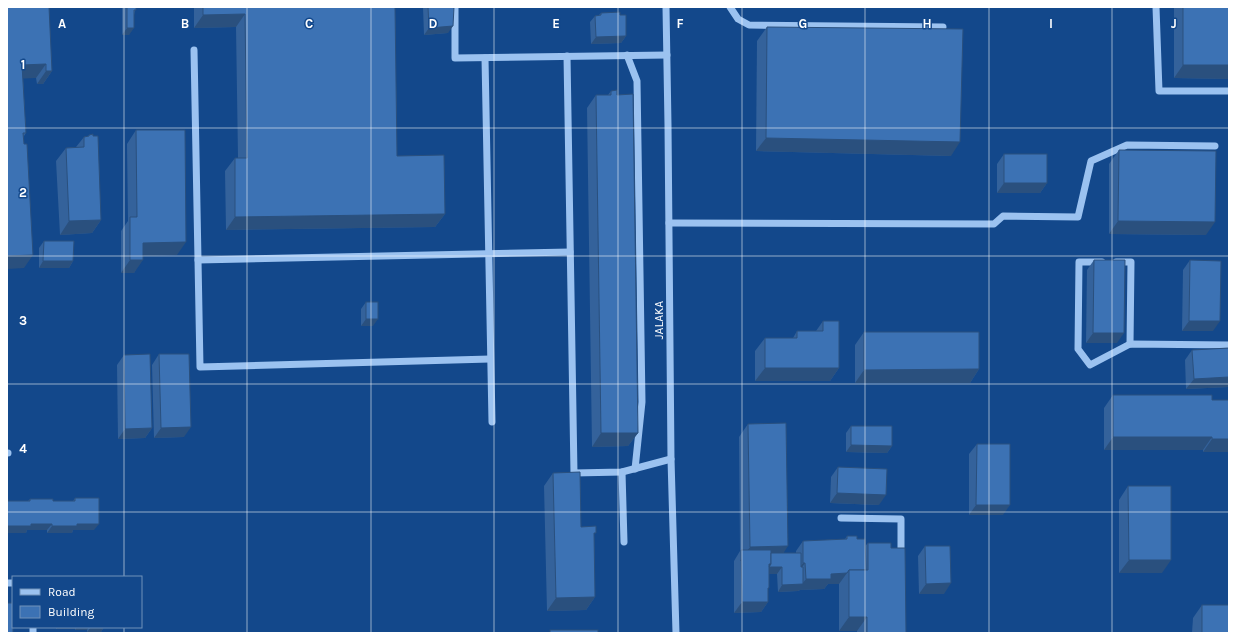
<svg xmlns="http://www.w3.org/2000/svg" width="1236" height="640" font-family="Karla,sans-serif">
<style>
.lines{fill:none;stroke-linecap:round;stroke-linejoin:round}
.minor{stroke:#9bc2f0;stroke-width:7}
.wall{fill:#34629b}
.shaded-wall{fill:#2a507e}
.building{fill:#3c72b4;stroke:#2a507e}
.grid{fill:none;stroke:#fff;stroke-width:1;stroke-opacity:0.55}
.labels{text-anchor:middle;stroke-width:3;stroke-linejoin:round;paint-order:stroke}
.street-label{font-size:12px;fill:#fff;stroke:#13488b}
.grid-label{font-size:13px;text-anchor:middle;font-weight:bold;fill:#fff;stroke:#13488b;stroke-width:3;stroke-linejoin:round;paint-order:stroke}
</style>
<rect width="100%" height="100%" fill="#13488b"/>
<g class="lines">
<g class="minor">
<path d="M455,7V58L667,55"/>
<path d="M666,7L668,125L671,459L676,633"/>
<path d="M730,7L738,19L749,25L943,27"/>
<path d="M1156,7L1159,91H1229"/>
<path d="M194,50L198,260L570,252"/>
<path d="M627,55L637,81L642,402L635,469"/>
<path d="M567,56L574,473L622,472L671,459"/>
<path d="M485,58L492,422"/>
<path d="M669,223L994,224L1003,216L1078,217L1091,161L1127,145L1215,146"/>
<path d="M198,260L200,367L490,359"/>
<path d="M1102,262H1079L1078,349L1090,365L1130,344L1229,345"/>
<path d="M1116,262H1131L1130,344"/>
<path d="M7,453H8"/>
<path d="M622,472L624,542"/>
<path d="M841,518L901,519V557"/>
<path d="M7,583H13"/>
<path d="M33,633V627"/>
</g>
</g>
<g class="wall">
<path d="M7,7L52,71L43,84H37L36,78H23L26,133L24,136V268Z"/>
<path d="M122,7H136L129,35H122Z"/>
<path d="M194,7H395L397,156L445,214L435,227L226,230L225,171L235,158H238L236,27L194,28Z"/>
<path d="M423,7H454L448,33L424,35Z"/>
<path d="M1174,7H1229V79L1174,78Z"/>
<path d="M601,13L626,36L621,43L591,44L590,22L595,16L599,15Z"/>
<path d="M767,27L951,156L756,151L757,41Z"/>
<path d="M611,91L638,433L628,446L592,447L587,108L596,95H608Z"/>
<path d="M136,130L177,255L143,256L134,273H121V231L128,221L127,144Z"/>
<path d="M89,135L101,220L92,233L60,235L56,161L66,148L76,147L84,137L88,136Z"/>
<path d="M1119,150L1206,235L1109,234V164Z"/>
<path d="M1004,154L1047,183L1040,193H997V164Z"/>
<path d="M44,241L73,261L69,268H39V248Z"/>
<path d="M1094,260L1117,343H1086L1087,270Z"/>
<path d="M1190,260L1213,331H1182L1183,270Z"/>
<path d="M366,302L373,326H361V309Z"/>
<path d="M823,321L839,368L830,381H755V351L765,338H793L797,331H816Z"/>
<path d="M864,332L979,369L970,383H855V345Z"/>
<path d="M1229,348V387L1186,389L1185,360L1192,350Z"/>
<path d="M159,354L184,437L154,438L152,365Z"/>
<path d="M124,355L152,428L145,438L118,439L117,365Z"/>
<path d="M1113,395L1212,400H1229V452H1203V450H1104V408Z"/>
<path d="M748,424L784,553H796V551L803,541L845,539L847,536L857,539L865,546L868,543L891,548L906,633H857V631H839V584H828L824,589L800,590L798,591L778,592L777,574H769L768,590V602L761,612L734,613V561L740,551L739,437Z"/>
<path d="M851,426L892,446L887,453L846,452V433Z"/>
<path d="M977,444L1003,515H969V454Z"/>
<path d="M838,467L879,505L830,503L831,477Z"/>
<path d="M553,473L581,527L594,536L595,597L586,610L547,611L544,486Z"/>
<path d="M1128,486L1162,573H1119V500Z"/>
<path d="M75,498L94,530H73L72,533H47V530H27L26,533H7V499L8,501H28L30,499L53,501H73Z"/>
<path d="M925,546L944,594H919L918,556Z"/>
<path d="M1202,605L1229,633H1192L1193,618Z"/>
<path d="M56,627H104L101,632H87V630H75V629H56Z"/>
</g>
<g class="shaded-wall">
<path d="M245,14L236,27L194,28L203,15Z"/>
<path d="M453,26L448,33L424,35L429,28Z"/>
<path d="M127,28H134L129,35H122Z"/>
<path d="M626,36L621,43L591,44L596,37Z"/>
<path d="M46,64L36,78L13,79L22,65Z"/>
<path d="M1183,65H1229V79L1174,78Z"/>
<path d="M46,71H52L43,84H37Z"/>
<path d="M766,138L960,142L951,156L756,151Z"/>
<path d="M1004,183H1047L1040,193H997Z"/>
<path d="M445,214L435,227L226,230L235,217Z"/>
<path d="M101,220L92,233L60,235L69,221Z"/>
<path d="M1118,221L1215,222L1206,235L1109,234Z"/>
<path d="M186,242L177,255L134,256L143,243Z"/>
<path d="M33,255L24,268L7,269V256Z"/>
<path d="M130,260H143L134,273H121Z"/>
<path d="M43,261H73L69,268H39Z"/>
<path d="M366,319H378L373,326H361Z"/>
<path d="M1189,321H1220L1213,331H1182Z"/>
<path d="M1093,333H1124L1117,343H1086Z"/>
<path d="M765,368H839L830,381H755Z"/>
<path d="M979,369L970,383H855L864,370Z"/>
<path d="M1229,377V387L1186,389L1194,379Z"/>
<path d="M191,427L184,437L154,438L161,428Z"/>
<path d="M152,428L145,438L118,439L125,429Z"/>
<path d="M601,433H638L628,446L592,447Z"/>
<path d="M1113,437H1212L1203,450H1104Z"/>
<path d="M1212,439H1229V452H1203Z"/>
<path d="M851,445L892,446L887,453L846,452Z"/>
<path d="M837,493L886,495L879,505L830,503Z"/>
<path d="M976,505H1010L1003,515H969Z"/>
<path d="M31,524H52L47,530H27L26,533H7V526Z"/>
<path d="M77,524H99L94,530H73L72,533H47L52,526Z"/>
<path d="M788,546L779,560L740,561L750,547Z"/>
<path d="M1129,560H1171L1162,573H1119Z"/>
<path d="M803,563H805L798,573H796Z"/>
<path d="M769,564H771L782,567L777,574H762Z"/>
<path d="M847,573L839,584H828L824,589L800,590L798,591L778,592L782,585L802,584L806,579L831,574Z"/>
<path d="M951,583L944,594H919L926,584Z"/>
<path d="M595,597L586,610L547,611L556,598Z"/>
<path d="M742,602H768L761,612L734,613Z"/>
<path d="M849,617H867L857,631H839Z"/>
<path d="M58,627H76L75,629H56Z"/>
<path d="M77,627H89L87,630H75Z"/>
<path d="M91,627H104L101,632H87Z"/>
</g>
<g class="building">
<path d="M7,7H49L52,71H46V64L22,65L26,133H23L24,144H27L33,255L7,256Z"/>
<path d="M127,7H136V10H134V28H127Z"/>
<path d="M203,7H395L397,156L444,155L445,214L235,217V158H247L245,14L203,15Z"/>
<path d="M428,7H454L453,26L429,28Z"/>
<rect x="1183" y="7" width="46" height="58"/>
<path d="M620,12V15H626V36L596,37L595,16L601,15V13Z"/>
<path d="M767,27L963,29L960,142L766,138Z"/>
<path d="M617,90V95L633,94L638,433H601L596,95H611V91Z"/>
<path d="M136,130H185L186,242L143,243V260H130V217H137Z"/>
<path d="M93,134V136H98L101,220L69,221L66,148L84,147V137L89,136V135Z"/>
<path d="M1119,150L1216,151L1215,222L1118,221Z"/>
<rect x="1004" y="154" width="43" height="29"/>
<path d="M44,241H74L73,261H43Z"/>
<path d="M1094,260H1125L1124,333H1093Z"/>
<path d="M1190,260L1221,261L1220,321H1189Z"/>
<rect x="366" y="302" width="12" height="17"/>
<path d="M823,321H839V368H765V338H797V331H823Z"/>
<path d="M864,332H979V369L864,370Z"/>
<path d="M1229,348V377L1194,379L1192,350Z"/>
<path d="M150,354L152,428L125,429L124,355Z"/>
<path d="M159,354H189L191,427L161,428Z"/>
<path d="M1113,395H1212V400H1229V439H1212V437H1113Z"/>
<path d="M786,423L788,546L750,547L748,424Z"/>
<path d="M851,426H892V446L851,445Z"/>
<path d="M977,444H1010V505H976Z"/>
<path d="M838,467L887,469L886,495L837,493Z"/>
<path d="M580,472L581,527L596,526V533H594L595,597L556,598L553,473Z"/>
<path d="M1128,486H1171V560H1129Z"/>
<path d="M75,498H99V524H77V526H52V524H31V526H7V499H8V501H30V499H53V501H75Z"/>
<path d="M847,536H857V539H865L866,570H849L847,573L831,574V579H806L805,563H803V541L847,539Z"/>
<path d="M868,543H891V548H905L906,633H867V617H849V570H868Z"/>
<path d="M925,546H950L951,583L926,584Z"/>
<path d="M741,550H771V564H769V588H768V602H742Z"/>
<path d="M771,553H801V567H803V584L782,585V567H769L771,564Z"/>
<rect x="7" y="603" width="6" height="30"/>
<rect x="1202" y="605" width="27" height="28"/>
<rect x="550" y="630" width="48" height="3"/>
</g>
<path class="grid" d="M124,7V577M247,7V633M371,7V633M494,7V633M618,7V633M742,7V633M865,7V633M989,7V633M1112,7V633M7,128H1229M7,256H1229M7,384H1229M7,512H1229M124,627V633"/>
<g class="labels">
<g class="street-label">
<text transform="translate(659 320) rotate(-90)" y="4">JALAKA</text>
</g>
</g>
<g class="grid-label">
<text x="62" y="28">A</text>
<text x="185" y="28">B</text>
<text x="309" y="28">C</text>
<text x="433" y="28">D</text>
<text x="556" y="28">E</text>
<text x="680" y="28">F</text>
<text x="803" y="28">G</text>
<text x="927" y="28">H</text>
<text x="1051" y="28">I</text>
<text x="1174" y="28">J</text>
<text x="23" y="69">1</text>
<text x="23" y="197">2</text>
<text x="23" y="325">3</text>
<text x="23" y="453">4</text>
</g>
<rect width="1236" height="640" fill="none" stroke="#ffffff" stroke-width="16"/>
<rect x="12" y="576" width="130" height="52" fill="#13488b" stroke="#7191b9"/>
<rect x="20" y="589" width="20" height="6" fill="#9bc2f0" stroke="#7191b9"/>
<text x="48" y="596" font-size="12" fill="#ffffff">Road</text>
<rect x="20" y="606" width="20" height="12" fill="#3c72b4" stroke="#7191b9"/>
<text x="48" y="616" font-size="12" fill="#ffffff">Building</text>
</svg>
